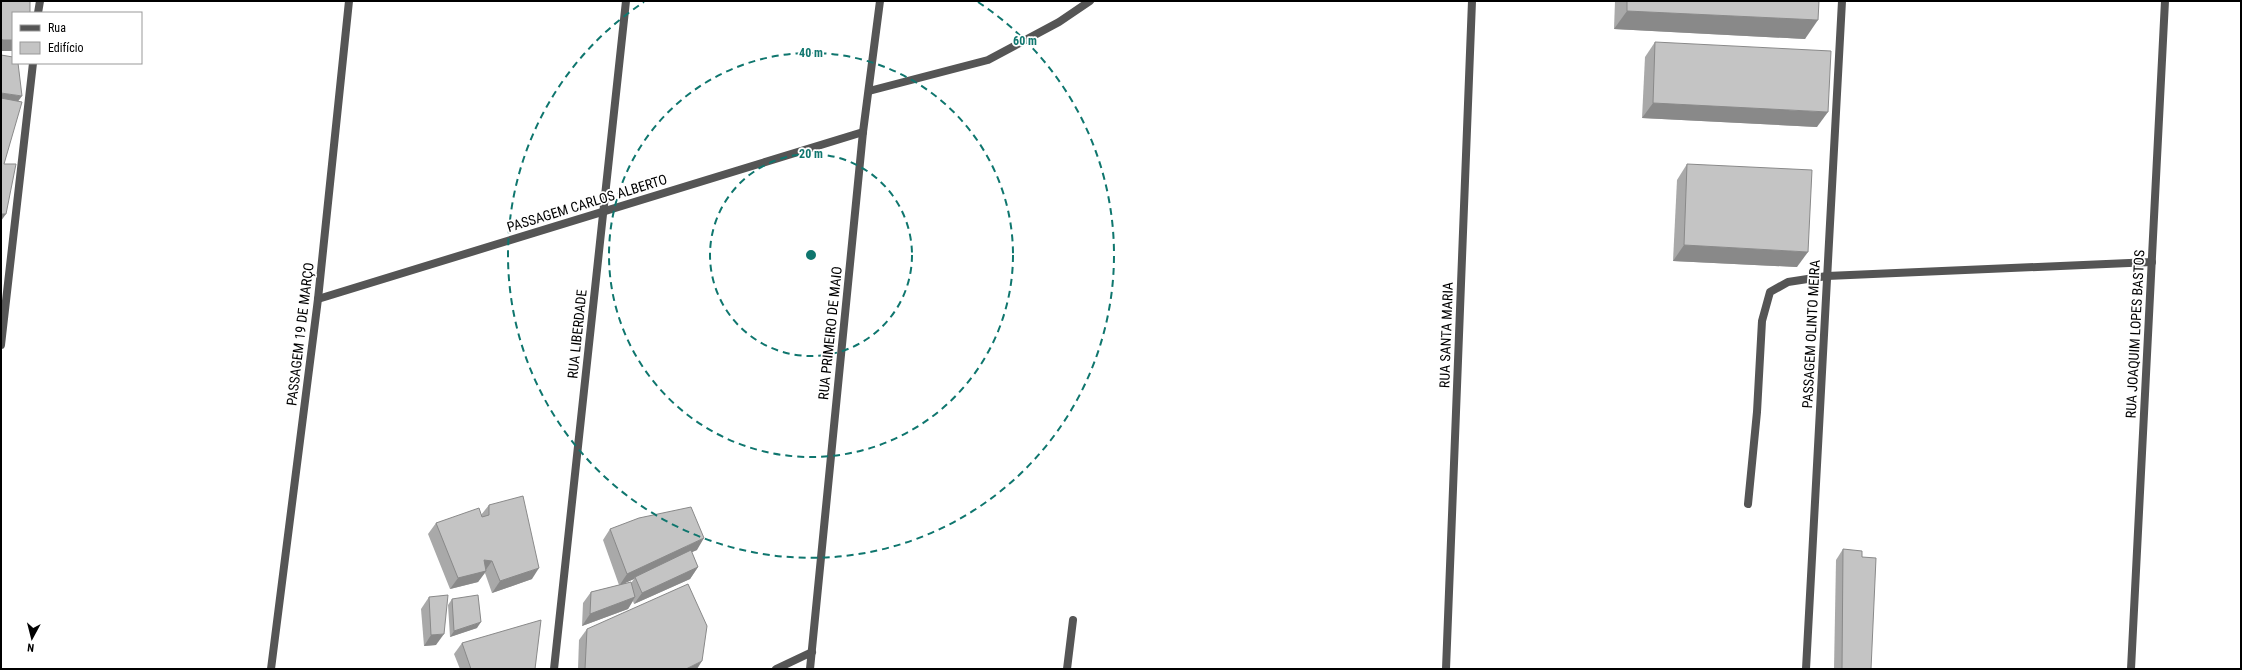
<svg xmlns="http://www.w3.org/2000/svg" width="2242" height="670" font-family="'Roboto Condensed',sans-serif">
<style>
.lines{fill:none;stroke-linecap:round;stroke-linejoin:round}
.service{stroke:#555;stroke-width:8}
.minor{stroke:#555;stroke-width:8}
.wall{fill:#a9a9a9;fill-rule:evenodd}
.shaded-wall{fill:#898989}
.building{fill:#c4c4c4;stroke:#898989}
.ring{fill:none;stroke:#0f766e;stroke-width:2;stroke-dasharray:7 5}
.labels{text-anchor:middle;stroke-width:3.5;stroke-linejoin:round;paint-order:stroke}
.street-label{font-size:14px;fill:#000;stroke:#fff}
.centre{fill:#0f766e;stroke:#fff;stroke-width:2}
.ring-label{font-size:12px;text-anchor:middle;font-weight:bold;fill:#0f766e;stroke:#fff;stroke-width:3.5;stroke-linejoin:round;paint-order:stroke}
</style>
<rect width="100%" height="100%" fill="#fff"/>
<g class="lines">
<path class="service" d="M1067,669L1073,620"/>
<g class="minor">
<path d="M38,13L40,1"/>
<path d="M869,91L988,60L1059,22L1090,1"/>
<path d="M318,299L863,132"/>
<path d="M1,345L33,63"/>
<path d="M1748,504L1757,412L1762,321L1770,292L1788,282L1827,276L2152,262"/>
<path d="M271,669L318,299L349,1"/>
<path d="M554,669L626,1"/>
<path d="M776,669L812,652"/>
<path d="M810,669L863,132L880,1"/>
<path d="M1446,669L1472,1"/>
<path d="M1806,669L1842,1"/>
<path d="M2131,669L2165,1"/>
</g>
</g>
<g class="wall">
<path d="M1615,1H1819L1805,39L1614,29Z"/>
<path d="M1655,42L1817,127L1642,118L1645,57Z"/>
<path d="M1687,164L1797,267L1673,261L1677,180Z"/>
<path d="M489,505L532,579L492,593L485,573L478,582L450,589L428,534L436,523L481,515Z"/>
<path d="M610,529L697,550L691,552L698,567L690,579L634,604L633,601L628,609L582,626L583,603L591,592L619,585L603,540ZM634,579L631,583H624Z"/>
<path d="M1843,549L1862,557L1871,669H1834L1836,560Z"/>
<path d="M429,597L436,645L424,646L421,609Z"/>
<path d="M452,599L477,628L450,637L448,605Z"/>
<path d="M587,629L697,669H578L579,640Z"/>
<path d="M462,643L535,669H460L454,654Z"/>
</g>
<g class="shaded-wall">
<path d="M1627,11L1818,20L1805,39L1614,29Z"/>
<path d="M1,39L13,40V51H1Z"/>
<path d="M1,93L22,96L14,107L1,106Z"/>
<path d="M1653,103L1828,112L1817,127L1642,118Z"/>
<path d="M1,214H6L1,221Z"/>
<path d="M1684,245L1808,252L1797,267L1673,261Z"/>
<path d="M704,538L697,550L635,578V577L634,579L619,586L627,574Z"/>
<path d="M484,560L492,561L485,571H486L478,582L450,589L458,578Z"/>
<path d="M698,567L690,579L634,604L642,593Z"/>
<path d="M539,568L532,579L492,593L500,581Z"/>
<path d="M635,597L628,609L582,626L590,614Z"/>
<path d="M481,622L477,628L450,637L454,631Z"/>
<path d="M444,634L436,645L424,646L431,635Z"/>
<path d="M702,661L697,669H686Z"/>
</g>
<g class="building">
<path d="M1,1H30V13H13V40H3L1,39Z"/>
<path d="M1627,1H1819L1818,20L1627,11Z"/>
<path d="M1655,42L1831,51L1828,112L1653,103Z"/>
<path d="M1,55L13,57V63H18L22,96L1,93Z"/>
<path d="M1,98L22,102L4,164H16L6,214H1Z"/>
<path d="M1687,164L1812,170L1808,252L1684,245Z"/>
<path d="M523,496L539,568L500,581L492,561L484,560L486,571L458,578L436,523L479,508L482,517L489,515V505Z"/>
<path d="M691,507L704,538L627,574L610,529L639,518Z"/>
<path d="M1843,549L1862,551V557L1876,558L1871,669H1842Z"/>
<path d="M691,550L698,567L642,593L635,577Z"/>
<path d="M631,582L635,597L590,614L591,592Z"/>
<path d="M688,584L707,626L702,661L686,669H585L587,629Z"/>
<path d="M448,595L444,634L431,635L429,597Z"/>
<path d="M478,595L481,622L454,631L452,599Z"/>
<path d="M541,620L535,669H471L462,643Z"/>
</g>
<g class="ring">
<circle cx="811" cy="255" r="101"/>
<circle cx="811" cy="255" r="202"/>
<path d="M978 2A303 303 0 1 1 644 2"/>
</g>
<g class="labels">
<g class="street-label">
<text transform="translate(587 203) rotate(-17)" y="5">PASSAGEM CARLOS ALBERTO</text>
<text transform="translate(830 333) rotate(-84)" y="5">RUA PRIMEIRO DE MAIO</text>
<text transform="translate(300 334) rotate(-83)" y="5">PASSAGEM 19 DE MARÇO</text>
<text transform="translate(577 334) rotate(-84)" y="5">RUA LIBERDADE</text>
<text transform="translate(1811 334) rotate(-87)" y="5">PASSAGEM OLINTO MEIRA</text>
<text transform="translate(2135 334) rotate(-87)" y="5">RUA JOAQUIM LOPES BASTOS</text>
<text transform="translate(1446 335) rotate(-88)" y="5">RUA SANTA MARIA</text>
</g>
</g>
<circle cx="811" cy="255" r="6" class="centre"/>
<g class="ring-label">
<text x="1025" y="45">60 m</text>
<text x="811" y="57">40 m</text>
<text x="811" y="158">20 m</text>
</g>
<rect width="2242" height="670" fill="none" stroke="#000000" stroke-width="4"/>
<rect x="12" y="12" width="130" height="52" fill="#ffffff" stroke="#999999"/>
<rect x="20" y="25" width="20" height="6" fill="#555555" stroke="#999999"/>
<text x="48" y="32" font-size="12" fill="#000000">Rua</text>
<rect x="20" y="42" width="20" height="12" fill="#c4c4c4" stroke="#999999"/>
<text x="48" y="52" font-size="12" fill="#000000">Edifício</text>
<g transform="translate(32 638) rotate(187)" stroke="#ffffff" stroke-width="3" paint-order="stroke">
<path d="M0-3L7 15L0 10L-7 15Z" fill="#000000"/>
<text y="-6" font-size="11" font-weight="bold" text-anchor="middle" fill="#000000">N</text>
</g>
</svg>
